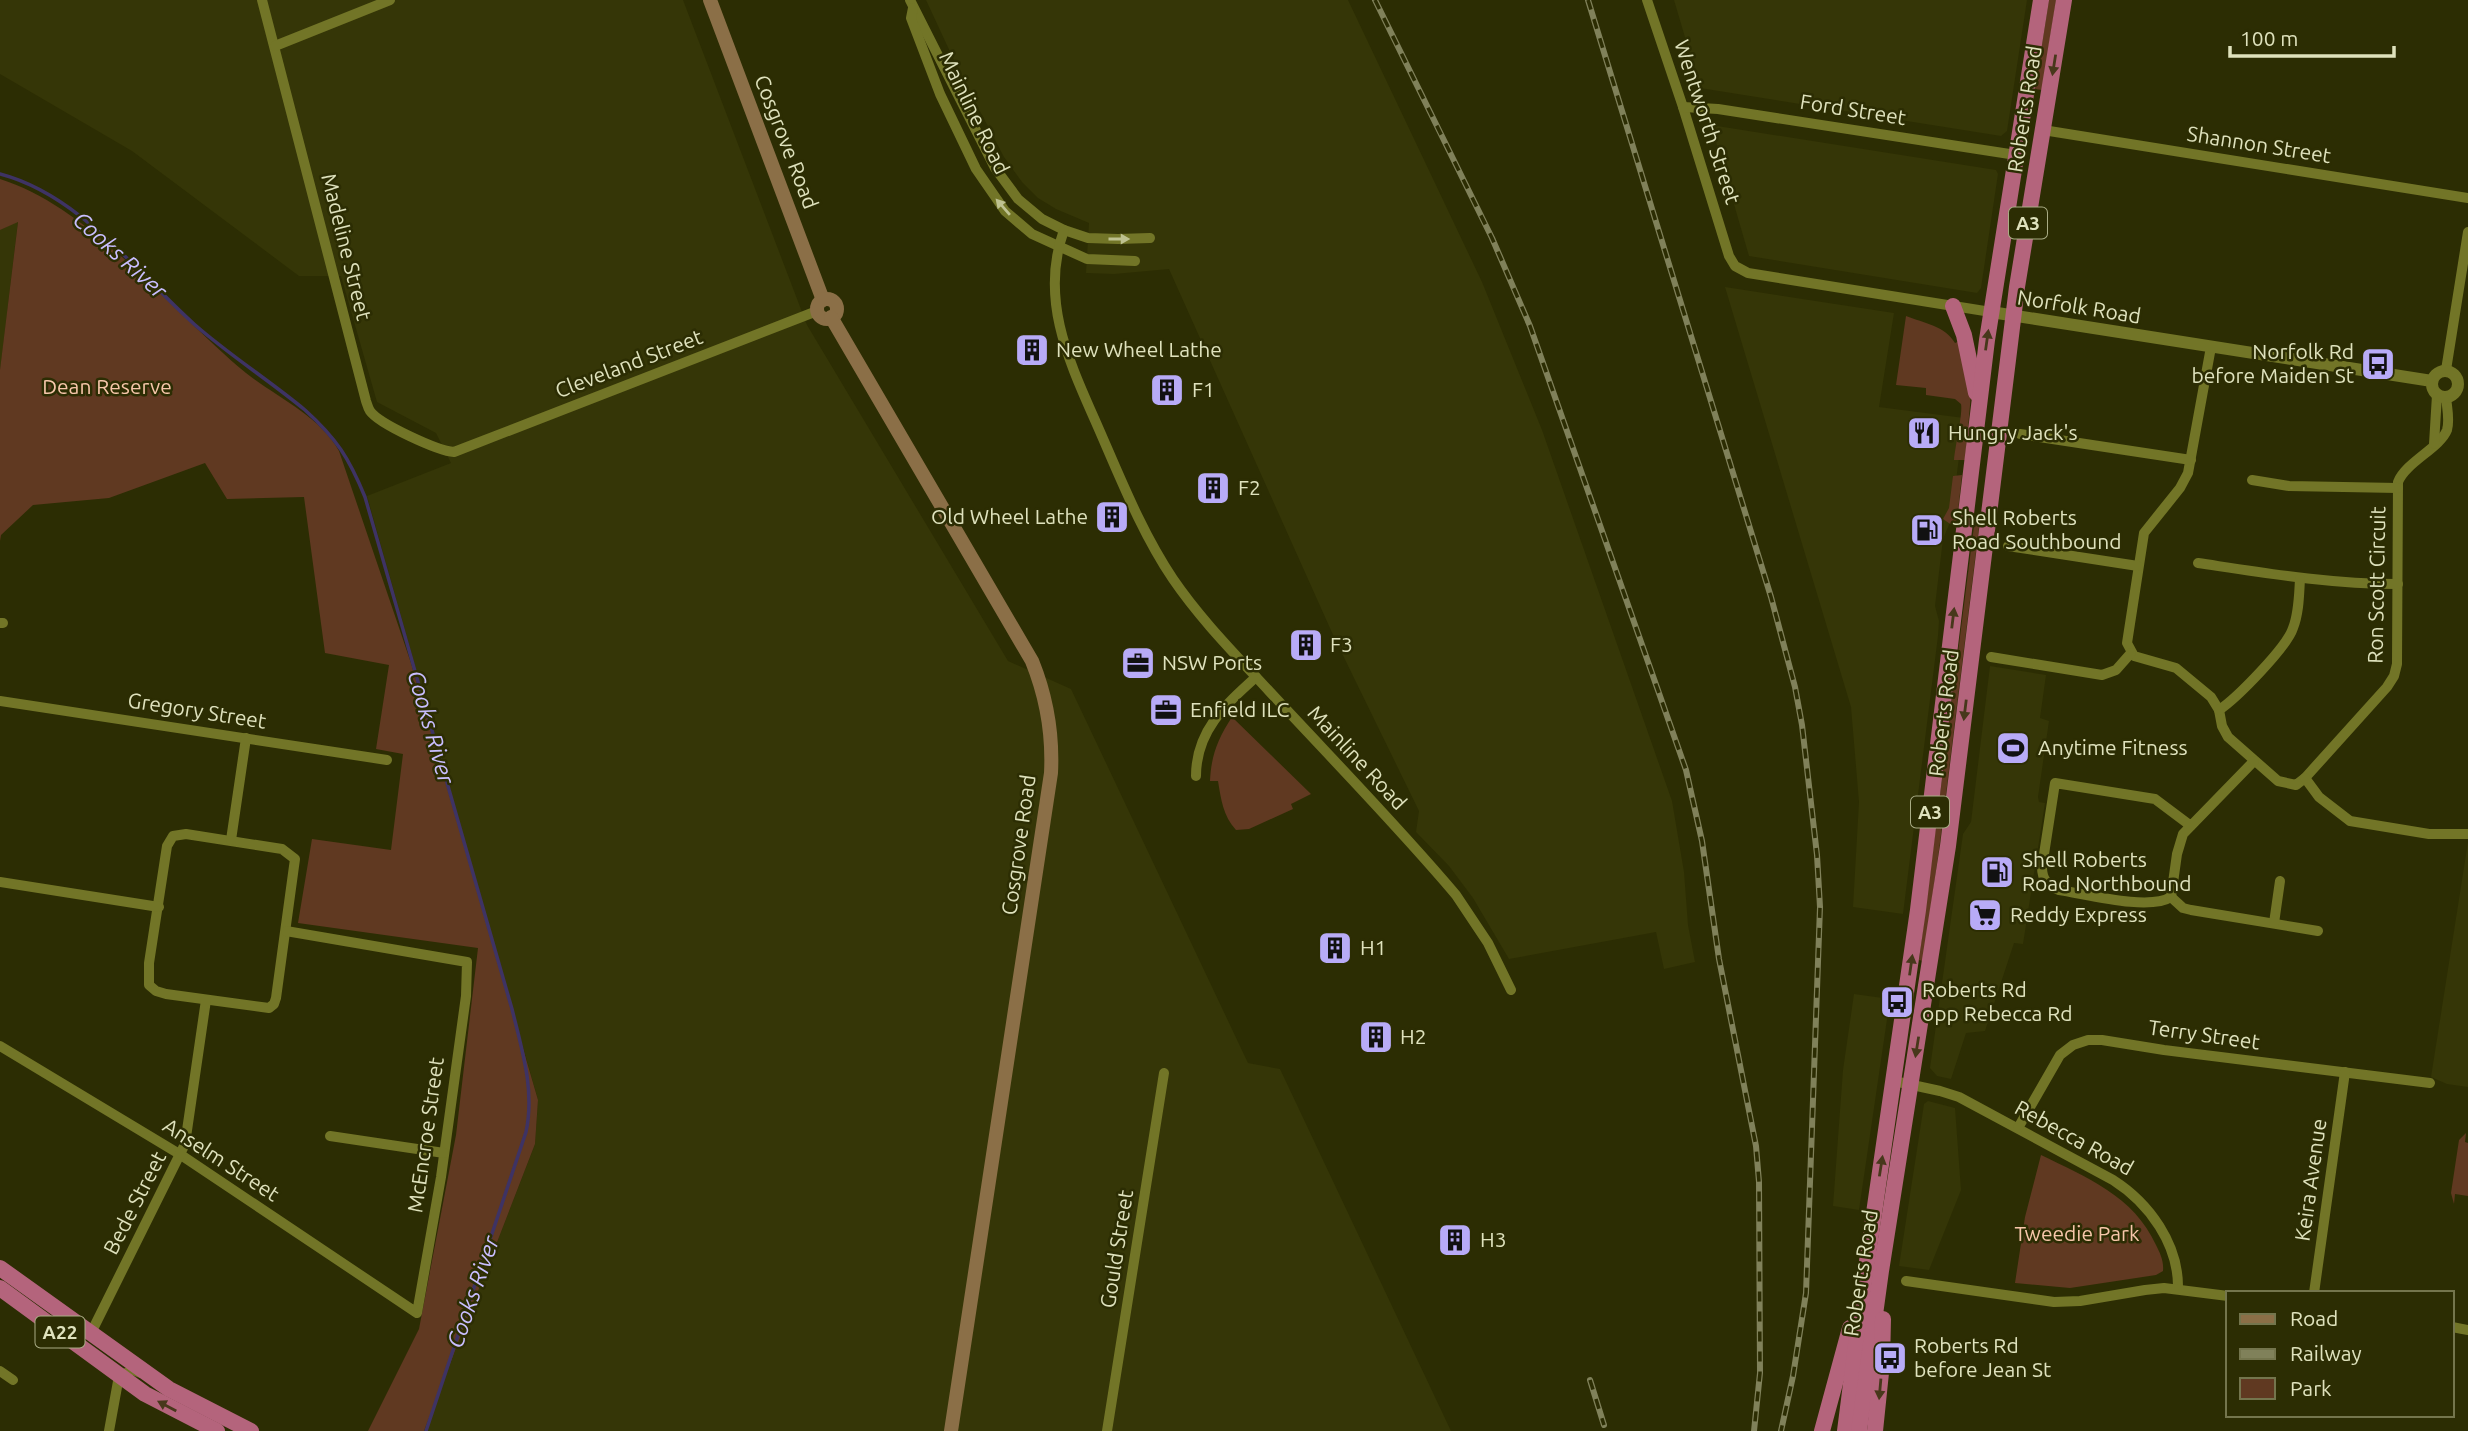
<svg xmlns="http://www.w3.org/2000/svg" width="2468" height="1431" font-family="Ubuntu,sans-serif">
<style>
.built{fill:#353607}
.green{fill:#603921}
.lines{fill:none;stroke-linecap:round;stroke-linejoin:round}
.stream{stroke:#3e3364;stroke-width:3.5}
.minor{stroke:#727527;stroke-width:10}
.tertiary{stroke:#727527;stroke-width:12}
.secondary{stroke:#8b6f47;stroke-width:14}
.trunk{stroke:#b4647c;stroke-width:16}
.rail-casing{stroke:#80815a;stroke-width:6}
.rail{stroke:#2c2d03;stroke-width:3.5;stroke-dasharray:10;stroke-linecap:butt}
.oneway{fill:#47381b}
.oneway2{fill:#bec190}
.labels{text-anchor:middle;stroke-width:5;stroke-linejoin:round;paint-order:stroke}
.shield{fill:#2c2d03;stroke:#a9ac85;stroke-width:2}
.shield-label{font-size:19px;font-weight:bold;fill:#dfe2bd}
.street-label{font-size:21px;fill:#dfe2bd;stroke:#2c2d03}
.poi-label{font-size:21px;fill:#dfe2bd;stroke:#2c2d03;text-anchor:start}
.park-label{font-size:21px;fill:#f7c6aa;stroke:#2c2d03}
.water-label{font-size:23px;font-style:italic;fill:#c9beff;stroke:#2c2d03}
</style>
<rect width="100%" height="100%" fill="#2c2d03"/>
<g class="built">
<path d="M0,0H683L807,325L1008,661L1071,689L1248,1063L1280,1069L1451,1431H424L535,1144L538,1100L367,496L451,463L436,433L377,402L341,276H299L132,151L0,74Z"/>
<path d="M926,0H1348L1482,282L1542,430L1672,801L1684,872L1688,925L1695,962L1664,969L1656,932L1509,959L1473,898L1449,866L1416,832L1419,811L1334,637L1169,269L1114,274L1086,273L1089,223L1056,209L1038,198L1022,182L1004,157L959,71Z"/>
<path d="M1674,0H2027L2007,131L2001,136L1700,88Z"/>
<path d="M1711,125L1996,170L1998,174L1981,288L1977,293L1749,256Z"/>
<path d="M18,221L0,372V230Z"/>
<path d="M1725,287L1894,313L1879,407L1964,418L1951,520L1943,539L1935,606L1939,621L1938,636L1903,914L1853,907L1859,802L1851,707Z"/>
<path d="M1990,666L2046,675L2040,718L2049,721L2038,797L2039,802L2045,803L2023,944L2014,943L1985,1031L1966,1033L1951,1079L1937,1076L1930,1068L1963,834L1971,822Z"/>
<path d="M2468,842V1087L2447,1084L2431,1077Z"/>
<path d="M1854,994L1890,999L1859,1210L1833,1206L1843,1070Z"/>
<path d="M1928,1101L1955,1108L1961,1190L1929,1270L1899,1266L1924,1104Z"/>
</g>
<g class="green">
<path d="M2049,0H2056L2042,90L2035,89Z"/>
<path d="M0,179C91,207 173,313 246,373C276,397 320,416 339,451L411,663L538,1100L535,1144L424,1431H368L419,1329L456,1135L478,948L298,923L312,839L391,850L403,754L376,749L389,665L325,653L304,497L227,499L205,463L109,498L33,505L1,535L0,541V370L18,222L0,230Z"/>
<path d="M1906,316C1924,323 1945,326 1955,343L1962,340L1971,394L1965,460H1954C1955,447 1963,413 1961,404L1955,399L1926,395V388L1896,385Z"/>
<path d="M1962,475L1956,528L1943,519L1949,508L1953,476Z"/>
<path d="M1975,518L1980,519L1939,850L1923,961L1919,960Z"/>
<path d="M1232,717L1311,794L1291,804L1293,809L1249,829L1236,830C1223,816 1221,799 1218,781H1210C1211,756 1218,738 1232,717Z"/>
<path d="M2466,1133L2465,1142L2468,1143V1196L2455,1194L2454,1204L2451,1193L2459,1140Z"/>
<path d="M2041,1155C2086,1177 2134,1196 2156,1245C2160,1253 2164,1261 2163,1271L2156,1275L2070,1288L2015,1283L2025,1217Z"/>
</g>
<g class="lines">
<path class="stream" d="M0,174C80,195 135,271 194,324C229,355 269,380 305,410C337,439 349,458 365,497L512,1009C522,1050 535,1090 526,1132L426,1431"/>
<g class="minor">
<path d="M262,0L366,401C367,404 368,408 370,411C379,424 438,451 454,452L817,311"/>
<path d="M910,0L995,168L1018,199L1042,219L1064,230L1088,238L1118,239L1150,238"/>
<path d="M1647,0L1683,107L1729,256L1735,266L1748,273L1991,312"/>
<path d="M913,8L911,18L940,94L976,169L1005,211L1032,234L1087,259L1135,261"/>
<path d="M275,46L390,0"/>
<path d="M1683,107L1718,109L2016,155"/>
<path d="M2043,130L2468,198"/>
<path d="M1064,230C1040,297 1067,357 1094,418C1118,472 1140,530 1173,579C1201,620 1236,655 1270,692C1332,759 1397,825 1456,895L1488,943L1511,990"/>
<path d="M2211,347L2188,473L2180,488L2144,533L2127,643L2134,656L2176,668L2211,697L2219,710L2222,726L2228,737L2278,781L2296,785L2305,778L2387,687L2394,676L2397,664L2398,482C2406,462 2440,448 2447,430C2450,420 2447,408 2446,397"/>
<path d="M2446,370L2468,232"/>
<path d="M2020,434L2191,460"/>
<path d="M2434,444L2437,395"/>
<path d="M2252,480L2289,486L2398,488"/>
<path d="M2008,546L2138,566"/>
<path d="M2198,563C2265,573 2330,584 2398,584"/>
<path d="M0,623H3"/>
<path d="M1991,657L2102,675L2116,670L2131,653"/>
<path d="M0,701L387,760"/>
<path d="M2219,710C2237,698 2287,647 2293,628C2299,613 2299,595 2300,579"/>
<path d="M1196,776C1196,731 1225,705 1256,677"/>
<path d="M2305,778L2319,797L2350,821L2429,834H2468"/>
<path d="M2191,826L2155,799L2055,783L2042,867C2042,880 2048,886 2059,890C2086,894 2149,911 2171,897L2177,854L2183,834L2254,761"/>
<path d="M186,834L282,849L295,859L276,998L274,1004L269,1008L166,994L156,991L149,985V963L167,846L173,836Z"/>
<path d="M231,840L246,738"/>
<path d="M0,882L159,907"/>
<path d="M2171,897L2183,908L2191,910L2318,931"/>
<path d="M2274,923L2280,881"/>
<path d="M0,1046L181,1155L417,1313L441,1177L466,996L467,962L286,931"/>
<path d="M1894,1081L1940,1091L1959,1097L2113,1180C2149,1203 2179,1244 2178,1289"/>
<path d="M2018,1128L2060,1055L2073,1045L2088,1040H2102L2164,1050L2430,1083"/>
<path d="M330,1136L444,1153"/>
<path d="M1906,1281L2054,1302L2080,1301L2145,1290L2164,1288L2228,1296"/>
<path d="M2314,1293L2345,1072"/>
<path d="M2452,1327L2468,1330"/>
<path d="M91,1333L185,1144L206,1000"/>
<path d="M0,1371L13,1380"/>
<path d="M109,1431L119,1376L133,1370L141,1373"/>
<path d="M1107,1431L1164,1073"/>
</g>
<g class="tertiary">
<path d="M1991,312L2432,381"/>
<circle cx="2445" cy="384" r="13"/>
</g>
<g class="secondary">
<path d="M710,0L823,300"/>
<circle cx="827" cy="309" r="10"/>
<path d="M831,317L1032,661C1047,698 1053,733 1051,773L951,1431"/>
</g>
<g class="trunk">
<path d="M1953,306L1964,335L1976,393"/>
<path d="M0,1268L169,1389L251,1431"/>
<path d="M0,1288L145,1394L217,1431"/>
<path d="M1822,1431L1850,1328"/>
<path d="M1845,1431L1864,1282L1918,910L1987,340L2041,0"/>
<path d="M1859,1431L1881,1271L1948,846L2017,287L2064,0"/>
<path d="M1875,1431L1882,1363L1883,1319"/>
</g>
<g class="rail-casing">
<g id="rail">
<path d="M1375,0L1492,238L1530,326L1686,770L1702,841L1719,959L1756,1146L1759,1182L1760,1373L1754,1431"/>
<path d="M1588,0L1771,597L1795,687L1802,725L1817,855L1820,907L1806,1293L1793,1376L1781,1431"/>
<path d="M1590,1380L1604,1425"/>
</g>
</g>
<use href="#rail" class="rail"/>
</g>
<defs><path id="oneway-solid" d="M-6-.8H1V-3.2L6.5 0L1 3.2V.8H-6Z" transform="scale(1.75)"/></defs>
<g class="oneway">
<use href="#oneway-solid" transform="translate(2054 65) rotate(99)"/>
<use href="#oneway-solid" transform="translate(1987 340) rotate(-82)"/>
<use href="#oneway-solid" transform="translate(1953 618) rotate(-83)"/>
<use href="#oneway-solid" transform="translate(1965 710) rotate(97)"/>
<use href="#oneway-solid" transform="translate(1911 965) rotate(-82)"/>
<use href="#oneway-solid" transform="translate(1917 1047) rotate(99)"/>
<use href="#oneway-solid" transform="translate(1881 1166) rotate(-81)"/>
<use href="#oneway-solid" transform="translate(1880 1389) rotate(95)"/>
<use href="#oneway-solid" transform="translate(167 1406) rotate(-152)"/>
</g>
<g class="oneway2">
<use href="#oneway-solid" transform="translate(1003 207) rotate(-131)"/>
<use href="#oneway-solid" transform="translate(1119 239)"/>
</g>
<defs>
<g id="building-square" transform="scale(1.75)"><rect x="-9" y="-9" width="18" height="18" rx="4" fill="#b8abf7" stroke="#2c2d03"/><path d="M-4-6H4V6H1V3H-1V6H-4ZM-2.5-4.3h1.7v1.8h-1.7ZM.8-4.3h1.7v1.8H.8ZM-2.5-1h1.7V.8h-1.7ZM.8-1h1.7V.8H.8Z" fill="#111"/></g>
<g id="bus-square" transform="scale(1.75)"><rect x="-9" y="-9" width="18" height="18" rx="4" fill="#b8abf7" stroke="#2c2d03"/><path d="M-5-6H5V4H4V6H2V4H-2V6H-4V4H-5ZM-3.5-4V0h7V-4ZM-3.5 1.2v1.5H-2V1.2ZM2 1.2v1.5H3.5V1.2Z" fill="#111"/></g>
<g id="restaurant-square" transform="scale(1.75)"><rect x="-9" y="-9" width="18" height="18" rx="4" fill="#b8abf7" stroke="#2c2d03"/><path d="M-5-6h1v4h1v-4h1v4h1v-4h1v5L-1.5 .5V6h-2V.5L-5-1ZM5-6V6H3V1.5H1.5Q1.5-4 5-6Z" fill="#111"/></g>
<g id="fuel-square" transform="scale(1.75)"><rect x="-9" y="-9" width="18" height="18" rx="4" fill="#b8abf7" stroke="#2c2d03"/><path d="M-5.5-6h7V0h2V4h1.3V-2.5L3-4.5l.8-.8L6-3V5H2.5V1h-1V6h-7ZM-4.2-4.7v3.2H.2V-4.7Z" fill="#111"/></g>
<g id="office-square" transform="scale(1.75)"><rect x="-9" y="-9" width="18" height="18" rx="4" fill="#b8abf7" stroke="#2c2d03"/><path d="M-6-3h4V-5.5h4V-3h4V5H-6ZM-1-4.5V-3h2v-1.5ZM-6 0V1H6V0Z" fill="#111"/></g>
<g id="stadium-square" transform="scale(1.75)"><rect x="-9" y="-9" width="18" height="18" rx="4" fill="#b8abf7" stroke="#2c2d03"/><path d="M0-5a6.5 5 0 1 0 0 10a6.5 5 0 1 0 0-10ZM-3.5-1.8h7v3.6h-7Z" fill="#111"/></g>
<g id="supermarket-square" transform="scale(1.75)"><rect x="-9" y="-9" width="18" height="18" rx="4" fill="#b8abf7" stroke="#2c2d03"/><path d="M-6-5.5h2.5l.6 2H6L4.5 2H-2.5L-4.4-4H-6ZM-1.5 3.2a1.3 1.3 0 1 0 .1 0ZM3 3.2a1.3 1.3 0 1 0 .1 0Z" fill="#111"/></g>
</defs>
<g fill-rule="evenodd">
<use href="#building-square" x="1032" y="350"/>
<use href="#bus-square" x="2378" y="364"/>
<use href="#building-square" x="1167" y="390"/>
<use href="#restaurant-square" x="1924" y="433"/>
<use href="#building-square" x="1213" y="488"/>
<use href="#building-square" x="1112" y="517"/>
<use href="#fuel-square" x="1927" y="530"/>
<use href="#building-square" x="1306" y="645"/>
<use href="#office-square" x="1138" y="663"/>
<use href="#office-square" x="1166" y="710"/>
<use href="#stadium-square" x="2013" y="748"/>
<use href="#fuel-square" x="1997" y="872"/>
<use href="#supermarket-square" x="1985" y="915"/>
<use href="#building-square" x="1335" y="948"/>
<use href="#bus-square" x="1897" y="1002"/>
<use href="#building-square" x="1376" y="1037"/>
<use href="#building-square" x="1455" y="1240"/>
<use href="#bus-square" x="1890" y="1358"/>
</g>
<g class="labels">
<g class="shield">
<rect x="2009" y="207.5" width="38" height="31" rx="5"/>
<rect x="1911" y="796.5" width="38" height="31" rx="5"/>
<rect x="35.5" y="1316.5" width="49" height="31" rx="5"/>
</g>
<g class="shield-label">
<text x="2028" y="230">A3</text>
<text x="1930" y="819">A3</text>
<text x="60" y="1339">A22</text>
</g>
<g class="street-label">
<text transform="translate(2025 109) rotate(-81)" y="7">Roberts Road</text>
<text transform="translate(1853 110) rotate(9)" y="7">Ford Street</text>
<text transform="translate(974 113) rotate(64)" y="7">Mainline Road</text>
<text transform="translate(1707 122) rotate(72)" y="7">Wentworth Street</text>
<text transform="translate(786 142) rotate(69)" y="7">Cosgrove Road</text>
<text transform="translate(2259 145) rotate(9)" y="7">Shannon Street</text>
<text transform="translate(346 247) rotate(76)" y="7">Madeline Street</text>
<text transform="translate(2079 307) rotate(9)" y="7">Norfolk Road</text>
<text transform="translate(629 364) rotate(-21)" y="7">Cleveland Street</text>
<text transform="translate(2377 585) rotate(-89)" y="7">Ron Scott Circuit</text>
<text transform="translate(197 711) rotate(9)" y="7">Gregory Street</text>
<text transform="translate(1944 713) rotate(-83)" y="7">Roberts Road</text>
<text transform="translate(1357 758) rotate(47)" y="7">Mainline Road</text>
<text transform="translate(1019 845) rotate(-82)" y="7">Cosgrove Road</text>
<text transform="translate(2204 1035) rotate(8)" y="7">Terry Street</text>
<text transform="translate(426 1135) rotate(-82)" y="7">McEncroe Street</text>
<text transform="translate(2074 1138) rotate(29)" y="7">Rebecca Road</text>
<text transform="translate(221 1160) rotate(33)" y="7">Anselm Street</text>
<text transform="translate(2311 1180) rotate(-82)" y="7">Keira Avenue</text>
<text transform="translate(135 1203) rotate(-63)" y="7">Bede Street</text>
<text transform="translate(1117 1249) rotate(-81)" y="7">Gould Street</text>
<text transform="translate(1861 1273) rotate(-81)" y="7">Roberts Road</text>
</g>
<g class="poi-label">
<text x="1056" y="357">New Wheel Lathe</text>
<text x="2354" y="359" text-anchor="end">Norfolk Rd<tspan x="2354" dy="24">before Maiden St</tspan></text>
<text x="1192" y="397">F1</text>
<text x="1948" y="440">Hungry Jack's</text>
<text x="1238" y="495">F2</text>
<text x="1088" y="524" text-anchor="end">Old Wheel Lathe</text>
<text x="1952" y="525">Shell Roberts<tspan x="1952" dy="24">Road Southbound</tspan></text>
<text x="1330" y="652">F3</text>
<text x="1162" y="670">NSW Ports</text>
<text x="1190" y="717">Enfield ILC</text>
<text x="2038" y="755">Anytime Fitness</text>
<text x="2022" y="867">Shell Roberts<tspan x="2022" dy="24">Road Northbound</tspan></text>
<text x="2010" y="922">Reddy Express</text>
<text x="1360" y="955">H1</text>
<text x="1922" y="997">Roberts Rd<tspan x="1922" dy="24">opp Rebecca Rd</tspan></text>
<text x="1400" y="1044">H2</text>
<text x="1480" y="1247">H3</text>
<text x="1914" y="1353">Roberts Rd<tspan x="1914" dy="24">before Jean St</tspan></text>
</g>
<g class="park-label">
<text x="107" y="394">Dean Reserve</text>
<text x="2077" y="1241">Tweedie Park</text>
</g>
<g class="water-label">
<text transform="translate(120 255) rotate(42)" y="8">Cooks River</text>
<text transform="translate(431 727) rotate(74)" y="8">Cooks River</text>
<text transform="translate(473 1292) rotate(-71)" y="8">Cooks River</text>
</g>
</g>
<rect x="2226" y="1291" width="228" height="126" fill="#2c2d03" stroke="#74754d" stroke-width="2"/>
<rect x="2240" y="1314" width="35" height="10" fill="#8b6f47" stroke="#74754d" stroke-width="2"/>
<text x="2290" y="1326" font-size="21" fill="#dfe2bd">Road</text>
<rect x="2240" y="1349" width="35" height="10" fill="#80815a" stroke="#74754d" stroke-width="2"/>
<text x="2290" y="1361" font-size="21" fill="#dfe2bd">Railway</text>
<rect x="2240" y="1378" width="35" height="21" fill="#603921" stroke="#74754d" stroke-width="2"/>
<text x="2290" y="1396" font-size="21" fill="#dfe2bd">Park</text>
<path d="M2230 46v10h164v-10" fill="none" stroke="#dfe2bd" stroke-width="3.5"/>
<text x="2240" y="46" font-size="21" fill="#dfe2bd" stroke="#2c2d03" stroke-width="5" paint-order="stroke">100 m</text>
</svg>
